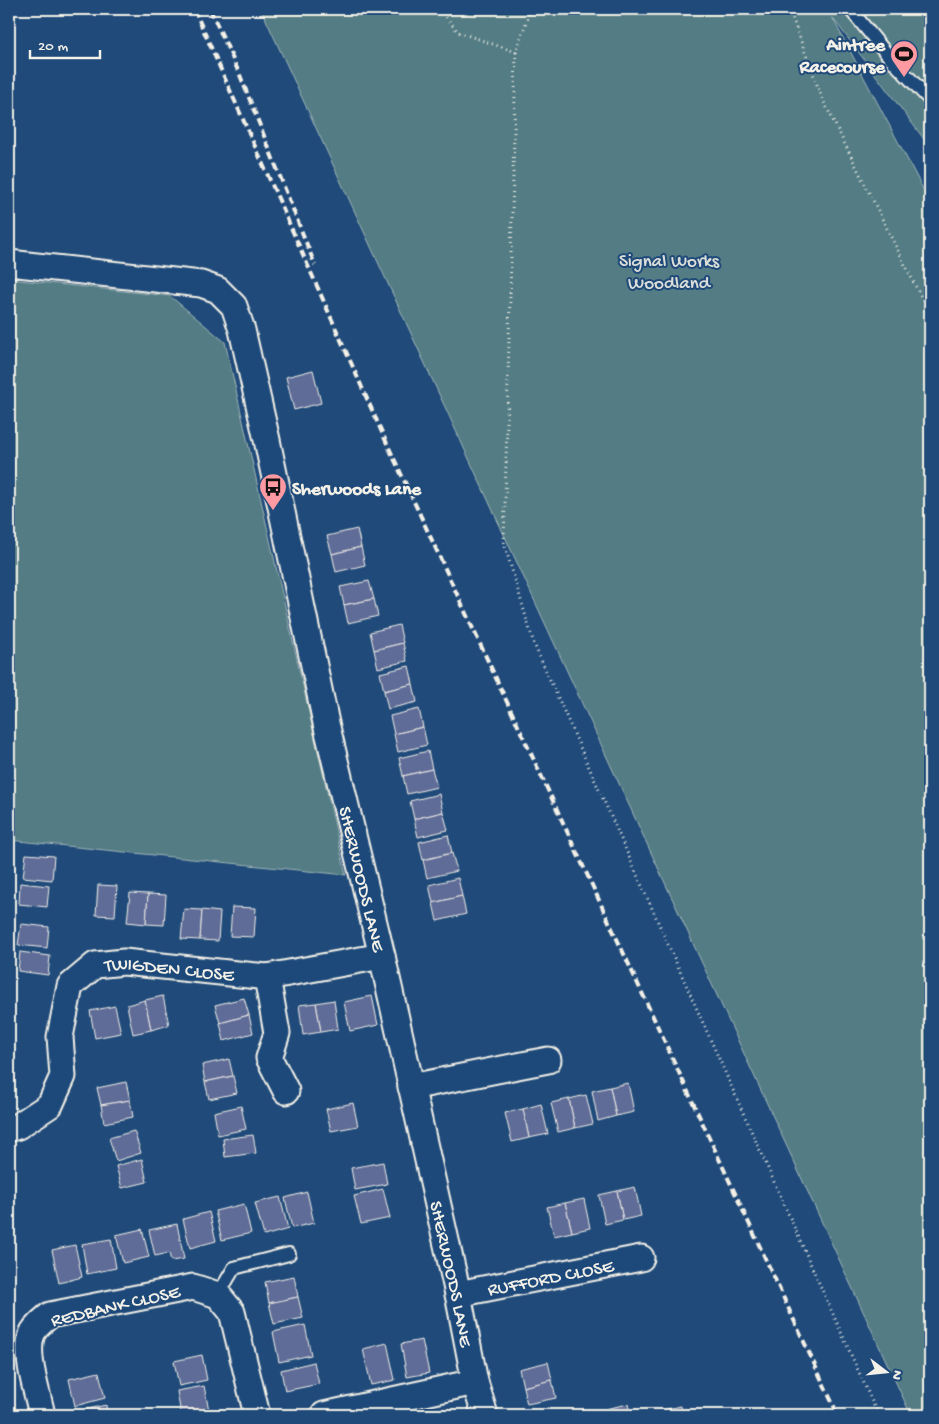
<svg xmlns="http://www.w3.org/2000/svg" width="939" height="1424" font-family="'Gochi Hand',sans-serif">
<style>
.green{fill:#527c84;stroke:#a3b6b6}
.building{fill:#5f6c98;stroke:#f4f1e8}
.lines{fill:none;stroke-linecap:round;stroke-linejoin:round}
.service-casing{stroke:#f4f1e8;stroke-width:16}
.minor-casing{stroke:#f4f1e8;stroke-width:29}
.path{stroke:#f4f1e8;stroke-width:3;stroke-dasharray:1 4;stroke-linecap:butt}
.service{stroke:#1f4a7a;stroke-width:12}
.minor{stroke:#1f4a7a;stroke-width:25}
.rail{stroke:#f4f1e8;stroke-width:4;stroke-dasharray:8 4;stroke-linecap:butt}
.labels{text-anchor:middle;stroke-width:4;stroke-linejoin:round;paint-order:stroke}
.poi-label{font-size:19px;font-weight:bold;fill:#f4f1e8;stroke:#1f4a7a;text-anchor:end}
.park-label{font-size:19px;fill:#dcdfd9;stroke:#1f4a7a}
.street-label{font-size:19px;fill:#f4f1e8;stroke:#1f4a7a}
</style>
<rect width="100%" height="100%" fill="#1f4a7a"/>
<filter id="ink" filterUnits="userSpaceOnUse"><feTurbulence type="fractalNoise" baseFrequency=".02" numOctaves="2"/><feDisplacementMap in="SourceGraphic" scale="10" xChannelSelector="R" yChannelSelector="G"/><feConvolveMatrix kernelMatrix="1 2 1 2 8 2 1 2 1" color-interpolation-filters="sRGB"/></filter>
<g filter="url(#ink)">
<g class="green">
<path d="M261,9H930V147L832,17L930,202V1415H911Z"/>
<path d="M9,279L170,296L225,342L346,875L9,840Z"/>
</g>
<g class="building">
<path d="M313,370L321,403L294,410L286,377Z"/>
<path d="M357,529L361,547L332,554L327,536Z"/>
<path d="M361,547L365,565L336,572L332,554Z"/>
<path d="M369,581L374,599L344,605L340,587Z"/>
<path d="M374,599L378,616L348,623L344,605Z"/>
<path d="M399,625L403,643L374,650L370,632Z"/>
<path d="M403,643L407,661L378,668L374,650Z"/>
<path d="M409,666L413,684L384,691L380,673Z"/>
<path d="M413,684L417,702L388,709L384,691Z"/>
<path d="M419,709L423,727L394,734L390,716Z"/>
<path d="M423,727L427,745L398,752L394,734Z"/>
<path d="M428,751L432,769L403,776L399,758Z"/>
<path d="M432,769L437,787L407,794L403,776Z"/>
<path d="M439,794L443,812L414,819L410,801Z"/>
<path d="M443,812L448,830L418,837L414,819Z"/>
<path d="M448,835L452,853L423,860L419,842Z"/>
<path d="M452,853L457,871L427,878L423,860Z"/>
<path d="M26,854L54,856L52,880L23,877Z"/>
<path d="M458,878L462,896L433,903L429,885Z"/>
<path d="M20,883L49,886L47,907L19,904Z"/>
<path d="M98,885L117,886L115,916L96,915Z"/>
<path d="M130,893L148,894L146,924L127,922Z"/>
<path d="M148,894L166,895L164,925L146,924Z"/>
<path d="M462,896L466,914L437,921L433,903Z"/>
<path d="M232,907L256,908L254,937L230,936Z"/>
<path d="M184,909L202,910L200,940L181,939Z"/>
<path d="M202,910L220,912L218,941L200,940Z"/>
<path d="M21,924L49,927L47,948L18,945Z"/>
<path d="M20,952L50,956L48,975L18,971Z"/>
<path d="M163,996L169,1025L151,1030L145,1000Z"/>
<path d="M372,996L378,1025L350,1031L344,1002Z"/>
<path d="M244,998L249,1015L220,1023L215,1005Z"/>
<path d="M145,1000L151,1030L133,1034L127,1005Z"/>
<path d="M334,1000L338,1029L321,1032L316,1003Z"/>
<path d="M316,1003L321,1032L303,1035L299,1005Z"/>
<path d="M115,1006L121,1033L95,1038L90,1011Z"/>
<path d="M249,1015L253,1033L224,1041L220,1023Z"/>
<path d="M229,1059L233,1076L205,1082L202,1065Z"/>
<path d="M233,1076L237,1093L209,1099L205,1082Z"/>
<path d="M126,1082L130,1100L101,1105L97,1088Z"/>
<path d="M628,1083L634,1112L616,1116L610,1087Z"/>
<path d="M610,1087L616,1116L598,1121L592,1091Z"/>
<path d="M586,1095L593,1124L575,1128L569,1099Z"/>
<path d="M569,1099L575,1128L558,1132L551,1103Z"/>
<path d="M130,1100L133,1117L104,1123L101,1105Z"/>
<path d="M353,1103L358,1126L331,1131L326,1109Z"/>
<path d="M541,1104L548,1134L529,1138L523,1109Z"/>
<path d="M241,1106L246,1129L218,1135L214,1112Z"/>
<path d="M523,1109L529,1138L512,1142L505,1113Z"/>
<path d="M134,1131L141,1153L116,1161L109,1138Z"/>
<path d="M253,1135L256,1153L225,1157L223,1139Z"/>
<path d="M142,1159L147,1182L122,1188L116,1166Z"/>
<path d="M383,1162L387,1184L355,1190L351,1168Z"/>
<path d="M635,1187L641,1216L623,1220L617,1191Z"/>
<path d="M383,1189L390,1218L361,1224L354,1196Z"/>
<path d="M617,1191L623,1220L605,1224L599,1195Z"/>
<path d="M307,1192L314,1223L292,1228L285,1198Z"/>
<path d="M280,1197L288,1229L264,1236L255,1203Z"/>
<path d="M584,1199L590,1228L572,1232L565,1203Z"/>
<path d="M565,1203L572,1232L554,1236L547,1207Z"/>
<path d="M244,1204L251,1233L222,1240L215,1211Z"/>
<path d="M209,1212L216,1241L190,1248L183,1219Z"/>
<path d="M177,1224L184,1259L171,1261L169,1253L155,1256L149,1230Z"/>
<path d="M142,1229L149,1257L123,1263L116,1235Z"/>
<path d="M111,1239L116,1268L87,1274L82,1244Z"/>
<path d="M75,1245L82,1277L59,1283L52,1250Z"/>
<path d="M294,1276L298,1297L269,1303L265,1282Z"/>
<path d="M298,1297L303,1318L274,1324L269,1303Z"/>
<path d="M305,1325L311,1355L279,1362L273,1332Z"/>
<path d="M422,1340L429,1373L407,1377L401,1344Z"/>
<path d="M387,1343L395,1380L371,1385L363,1349Z"/>
<path d="M202,1355L207,1380L179,1386L174,1361Z"/>
<path d="M314,1362L319,1384L285,1391L281,1370Z"/>
<path d="M548,1362L552,1380L523,1387L519,1369Z"/>
<path d="M99,1372L105,1398L75,1406L69,1379Z"/>
<path d="M552,1380L556,1398L527,1404L523,1387Z"/>
<path d="M204,1386L210,1415H181L177,1391Z"/>
<path d="M628,1404L630,1415H611L610,1408Z"/>
<path d="M106,1405L107,1415H74V1412Z"/>
<path d="M681,1406L683,1415H664L663,1410Z"/>
<path d="M610,1408L611,1415H593L592,1413Z"/>
<path d="M663,1410L664,1415H645V1414Z"/>
</g>
<g class="lines">
<g class="service-casing">
<g id="service">
<path d="M850,9L891,59L930,100"/>
<path d="M218,1295L234,1268L289,1254"/>
</g>
</g>
<g class="minor-casing">
<g id="minor">
<path id="s1" d="M9,263L201,284L218,290L234,306L242,330L267,440L326,723L382,956L458,1294L475,1382L485,1415"/>
<path d="M267,977L277,1033L269,1058L286,1091"/>
<path d="M411,1087L548,1060"/>
<path id="s2" d="M9,1129L18,1126L50,1105L63,1076L60,1037L70,986L95,965L124,962L267,977L382,956"/>
<path id="s3" d="M458,1294L641,1258"/>
<path d="M42,1415C38,1394 23,1352 33,1332C37,1325 44,1320 50,1315L193,1287L218,1295L232,1312L257,1415"/>
<path d="M324,1415L475,1382"/>
</g>
</g>
<g class="path">
<path d="M440,9L458,32L516,52L531,9"/>
<path d="M789,9L822,98L930,315"/>
<path d="M516,52L504,543L534,644L878,1415"/>
</g>
<use href="#service" class="service"/>
<use href="#minor" class="minor"/>
<g class="rail">
<path d="M194,9L384,437L838,1415"/>
<path d="M210,9L240,75L315,265"/>
</g>
</g>
</g>
<defs>
<g id="stadium-pin" transform="scale(1.4375)"><path d="M0 17L-7.5 6A9.5 9.5 0 1 1 7.5 6Z" fill="#ff9aa2" stroke="#1f4a7a"/><path d="M0-5a6.5 5 0 1 0 0 10a6.5 5 0 1 0 0-10ZM-3.5-1.8h7v3.6h-7Z" fill="#111"/></g>
<g id="bus-pin" transform="scale(1.4375)"><path d="M0 17L-7.5 6A9.5 9.5 0 1 1 7.5 6Z" fill="#ff9aa2" stroke="#1f4a7a"/><path d="M-5-6H5V4H4V6H2V4H-2V6H-4V4H-5ZM-3.5-4V0h7V-4ZM-3.5 1.2v1.5H-2V1.2ZM2 1.2v1.5H3.5V1.2Z" fill="#111"/></g>
</defs>
<g fill-rule="evenodd">
<use href="#stadium-pin" x="904" y="54"/>
<use href="#bus-pin" x="273" y="487"/>
</g>
<g class="labels">
<g class="poi-label">
<text x="885" y="50">Aintree<tspan x="885" dy="22">Racecourse</tspan></text>
<text x="292" y="494" text-anchor="start">Sherwoods Lane</text>
</g>
<g class="park-label">
<text x="669" y="266">Signal Works<tspan x="669" dy="22">Woodland</tspan></text>
</g>
<g class="street-label">
<text dy="7" stroke="none"><textPath href="#s1" startOffset="821">SHERWOODS LANE</textPath></text>
<text dy="7" stroke="none"><textPath href="#s2" startOffset="278">TWIGDEN CLOSE</textPath></text>
<text dy="7" stroke="none"><textPath href="#s1" startOffset="1226">SHERWOODS LANE</textPath></text>
<text dy="7" stroke="none"><textPath href="#s3" startOffset="94">RUFFORD CLOSE</textPath></text>
<text transform="translate(115 1304) rotate(-13)" y="7">REDBANK CLOSE</text>
</g>
</g>
<rect width="939" height="1424" fill="none" stroke="#1f4a7a" stroke-width="30"/>
<rect x="15" y="15" width="909" height="1394" fill="none" stroke="#f4f1e8" stroke-width="2" filter="url(#ink)"/>
<g transform="translate(886 1372) rotate(106)" stroke="#1f4a7a" stroke-width="4" paint-order="stroke">
<path d="M0-4L9 19L0 12L-9 19Z" fill="#f4f1e8"/>
<text y="-8" font-size="14" font-weight="bold" text-anchor="middle" fill="#f4f1e8">N</text>
</g>
<path d="M30 50v8h70v-8" fill="none" stroke="#f4f1e8" stroke-width="2.5"/>
<text x="38" y="50" font-size="15" fill="#f4f1e8" stroke="#1f4a7a" stroke-width="4" paint-order="stroke">20 m</text>
</svg>
